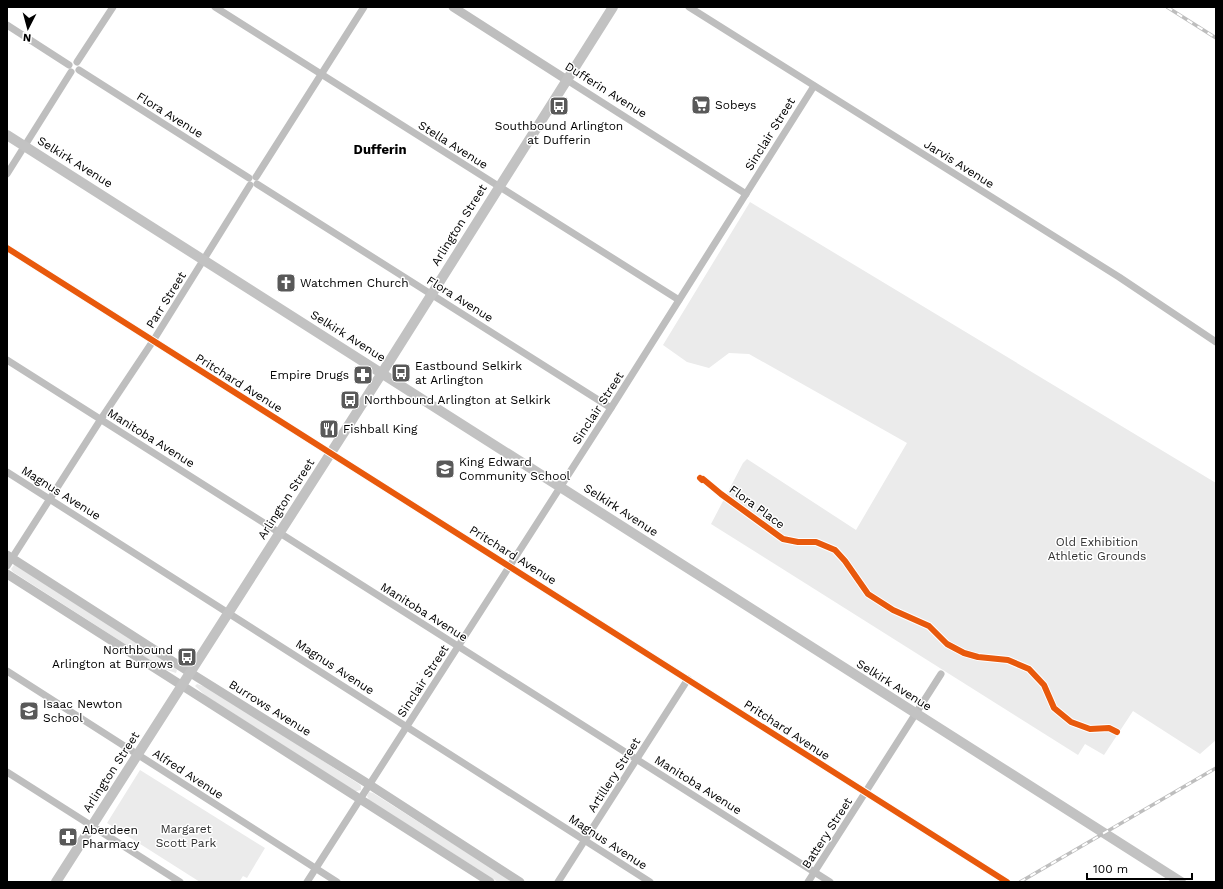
<svg xmlns="http://www.w3.org/2000/svg" width="1223" height="889" font-family="'Work Sans',sans-serif">
<style>
.green{fill:#ebebeb}
.lines{fill:none;stroke-linecap:round;stroke-linejoin:round}
.minor{stroke:#bebebe;stroke-width:7}
.tertiary{stroke:#bebebe;stroke-width:9}
.secondary{stroke:#c2c2c2;stroke-width:10}
.rail-casing{stroke:#bebebe;stroke-width:3.5}
.rail{stroke:#fff;stroke-width:2;stroke-dasharray:6;stroke-linecap:butt}
.cycleway-casing{stroke:#fff;stroke-width:8}
.cycleway{stroke:#e8590c;stroke-width:6}
.labels{text-anchor:middle;stroke-width:3;stroke-linejoin:round;paint-order:stroke}
.street-label{font-size:12px;fill:#000;stroke:#fff}
.poi-label{font-size:12px;fill:#000;stroke:#fff;text-anchor:start}
.park-label{font-size:12px;fill:#313131;stroke:#fff}
.neighbourhood-label{font-size:13px;font-weight:bold;fill:#000;stroke:#fff}
</style>
<rect width="100%" height="100%" fill="#fff"/>
<g class="green">
<path d="M750,202L1216,483V740L1200,754L1133,711L1104,755L1085,744L1078,755L711,524L743,463L747,459L856,530L907,443L749,354L729,353L709,368L687,362L663,345Z"/>
<path d="M14,565H15L173,666L177,670L176,673L164,669L13,572L11,569Z"/>
<path d="M197,684L211,689L359,784L361,786V790L357,791H355L206,696L195,686Z"/>
<path d="M140,770L265,848L247,878L243,876L239,882H200L107,823Z"/>
<path d="M369,792L373,793L513,882H498L369,800L367,796Z"/>
</g>
<g class="lines">
<g class="minor">
<path d="M215,7L679,300"/>
<path d="M689,7L1119,277L1216,342"/>
<path d="M7,25L69,65"/>
<path d="M77,62L113,7"/>
<path d="M79,70L249,178"/>
<path d="M567,80L746,194"/>
<path d="M7,174L71,72"/>
<path d="M256,177L364,7"/>
<path d="M257,184L611,408"/>
<path d="M7,248L1007,882"/>
<path d="M7,360L830,882"/>
<path d="M7,472L650,882"/>
<path d="M7,566L101,419L153,341L250,185"/>
<path d="M7,671L337,882"/>
<path d="M7,772L180,882"/>
<path d="M307,882L611,408L814,86"/>
<path d="M558,882L688,679"/>
<path d="M808,882L941,674"/>
</g>
<g class="tertiary">
<path d="M453,7L567,80"/>
<path d="M7,555L197,677L370,785L520,882"/>
<path d="M7,574L490,882"/>
</g>
<g class="secondary">
<path d="M7,135L1181,882"/>
<path d="M56,882L382,373L613,7"/>
</g>
<g class="rail-casing">
<g id="rail">
<path d="M1167,7L1216,38"/>
<path d="M1020,882L1216,768"/>
</g>
</g>
<use href="#rail" class="rail"/>
<g class="cycleway-casing">
<g id="cycleway">
<path d="M7,248L1007,882"/>
<path d="M700,478L702,480L703,479L721,494L783,539L798,542H816L835,550L845,561L868,594L893,610L929,626L947,644L964,653L978,657L1008,660L1029,669L1044,685L1054,708L1071,722L1090,729L1109,728L1117,732"/>
</g>
</g>
<use href="#cycleway" class="cycleway"/>
</g>
<defs>
<g id="supermarket-square" transform="scale(1)"><rect x="-9" y="-9" width="18" height="18" rx="4" fill="#595959" stroke="#fff"/><path d="M-6-5.5h2.5l.6 2H6L4.5 2H-2.5L-4.4-4H-6ZM-1.5 3.2a1.3 1.3 0 1 0 .1 0ZM3 3.2a1.3 1.3 0 1 0 .1 0Z" fill="#fff"/></g>
<g id="bus-square" transform="scale(1)"><rect x="-9" y="-9" width="18" height="18" rx="4" fill="#595959" stroke="#fff"/><path d="M-5-6H5V4H4V6H2V4H-2V6H-4V4H-5ZM-3.5-4V0h7V-4ZM-3.5 1.2v1.5H-2V1.2ZM2 1.2v1.5H3.5V1.2Z" fill="#fff"/></g>
<g id="church-square" transform="scale(1)"><rect x="-9" y="-9" width="18" height="18" rx="4" fill="#595959" stroke="#fff"/><path d="M-1.2-6h2.4v3.5h3.3v2.4h-3.3V6h-2.4V-.1h-3.3v-2.4h3.3Z" fill="#fff"/></g>
<g id="pharmacy-square" transform="scale(1)"><rect x="-9" y="-9" width="18" height="18" rx="4" fill="#595959" stroke="#fff"/><path d="M-2-6h4v4h4v4h-4v4h-4v-4h-4v-4h4Z" fill="#fff"/></g>
<g id="restaurant-square" transform="scale(1)"><rect x="-9" y="-9" width="18" height="18" rx="4" fill="#595959" stroke="#fff"/><path d="M-5-6h1v4h1v-4h1v4h1v-4h1v5L-1.5 .5V6h-2V.5L-5-1ZM5-6V6H3V1.5H1.5Q1.5-4 5-6Z" fill="#fff"/></g>
<g id="school-square" transform="scale(1)"><rect x="-9" y="-9" width="18" height="18" rx="4" fill="#595959" stroke="#fff"/><path d="M0-5L7-2L0 1L-7-2ZM-4 1L0 2.5L4 1V4Q0 6-4 4Z" fill="#fff"/></g>
</defs>
<g fill-rule="evenodd">
<use href="#supermarket-square" x="701" y="105"/>
<use href="#bus-square" x="559" y="106"/>
<use href="#church-square" x="286" y="283"/>
<use href="#bus-square" x="401" y="373"/>
<use href="#pharmacy-square" x="363" y="375"/>
<use href="#bus-square" x="350" y="400"/>
<use href="#restaurant-square" x="329" y="429"/>
<use href="#school-square" x="445" y="469"/>
<use href="#bus-square" x="187" y="657"/>
<use href="#school-square" x="29" y="711"/>
<use href="#pharmacy-square" x="68" y="837"/>
</g>
<g class="labels">
<g class="street-label">
<text transform="translate(606 90) rotate(32)" y="4">Dufferin Avenue</text>
<text transform="translate(170 115) rotate(32)" y="4">Flora Avenue</text>
<text transform="translate(770 134) rotate(-58)" y="4">Sinclair Street</text>
<text transform="translate(453 145) rotate(32)" y="4">Stella Avenue</text>
<text transform="translate(75 162) rotate(32)" y="4">Selkirk Avenue</text>
<text transform="translate(959 164) rotate(32)" y="4">Jarvis Avenue</text>
<text transform="translate(459 225) rotate(-58)" y="4">Arlington Street</text>
<text transform="translate(460 299) rotate(32)" y="4">Flora Avenue</text>
<text transform="translate(166 300) rotate(-58)" y="4">Parr Street</text>
<text transform="translate(348 336) rotate(32)" y="4">Selkirk Avenue</text>
<text transform="translate(239 383) rotate(32)" y="4">Pritchard Avenue</text>
<text transform="translate(598 408) rotate(-57)" y="4">Sinclair Street</text>
<text transform="translate(151 438) rotate(32)" y="4">Manitoba Avenue</text>
<text transform="translate(61 493) rotate(32)" y="4">Magnus Avenue</text>
<text transform="translate(286 499) rotate(-57)" y="4">Arlington Street</text>
<text transform="translate(757 507) rotate(36)" y="4">Flora Place</text>
<text transform="translate(621 510) rotate(33)" y="4">Selkirk Avenue</text>
<text transform="translate(513 555) rotate(32)" y="4">Pritchard Avenue</text>
<text transform="translate(424 612) rotate(32)" y="4">Manitoba Avenue</text>
<text transform="translate(335 667) rotate(33)" y="4">Magnus Avenue</text>
<text transform="translate(423 681) rotate(-57)" y="4">Sinclair Street</text>
<text transform="translate(894 685) rotate(32)" y="4">Selkirk Avenue</text>
<text transform="translate(270 708) rotate(32)" y="4">Burrows Avenue</text>
<text transform="translate(787 730) rotate(33)" y="4">Pritchard Avenue</text>
<text transform="translate(111 772) rotate(-57)" y="4">Arlington Street</text>
<text transform="translate(188 774) rotate(33)" y="4">Alfred Avenue</text>
<text transform="translate(614 775) rotate(-57)" y="4">Artillery Street</text>
<text transform="translate(698 785) rotate(32)" y="4">Manitoba Avenue</text>
<text transform="translate(827 833) rotate(-57)" y="4">Battery Street</text>
<text transform="translate(608 842) rotate(33)" y="4">Magnus Avenue</text>
</g>
<g class="poi-label">
<text x="715" y="109">Sobeys</text>
<text x="559" y="130" text-anchor="middle">Southbound Arlington<tspan x="559" dy="14">at Dufferin</tspan></text>
<text x="300" y="287">Watchmen Church</text>
<text x="415" y="370">Eastbound Selkirk<tspan x="415" dy="14">at Arlington</tspan></text>
<text x="349" y="379" text-anchor="end">Empire Drugs</text>
<text x="364" y="404">Northbound Arlington at Selkirk</text>
<text x="343" y="433">Fishball King</text>
<text x="459" y="466">King Edward<tspan x="459" dy="14">Community School</tspan></text>
<text x="173" y="654" text-anchor="end">Northbound<tspan x="173" dy="14">Arlington at Burrows</tspan></text>
<text x="43" y="708">Isaac Newton<tspan x="43" dy="14">School</tspan></text>
<text x="82" y="834">Aberdeen<tspan x="82" dy="14">Pharmacy</tspan></text>
</g>
<g class="park-label">
<text x="1097" y="546">Old Exhibition<tspan x="1097" dy="14">Athletic Grounds</tspan></text>
<text x="186" y="833">Margaret<tspan x="186" dy="14">Scott Park</tspan></text>
</g>
<g class="neighbourhood-label">
<text x="380" y="154">Dufferin</text>
</g>
</g>
<rect width="1223" height="889" fill="none" stroke="#000000" stroke-width="16"/>
<g transform="translate(28 28) rotate(186)" stroke="#ffffff" stroke-width="3" paint-order="stroke">
<path d="M0-3L7 15L0 10L-7 15Z" fill="#000000"/>
<text y="-6" font-size="11" font-weight="bold" text-anchor="middle" fill="#000000">N</text>
</g>
<path d="M1087 873v6h105v-6" fill="none" stroke="#000000" stroke-width="2"/>
<text x="1093" y="873" font-size="12" fill="#000000" stroke="#ffffff" stroke-width="3" paint-order="stroke">100 m</text>
</svg>
